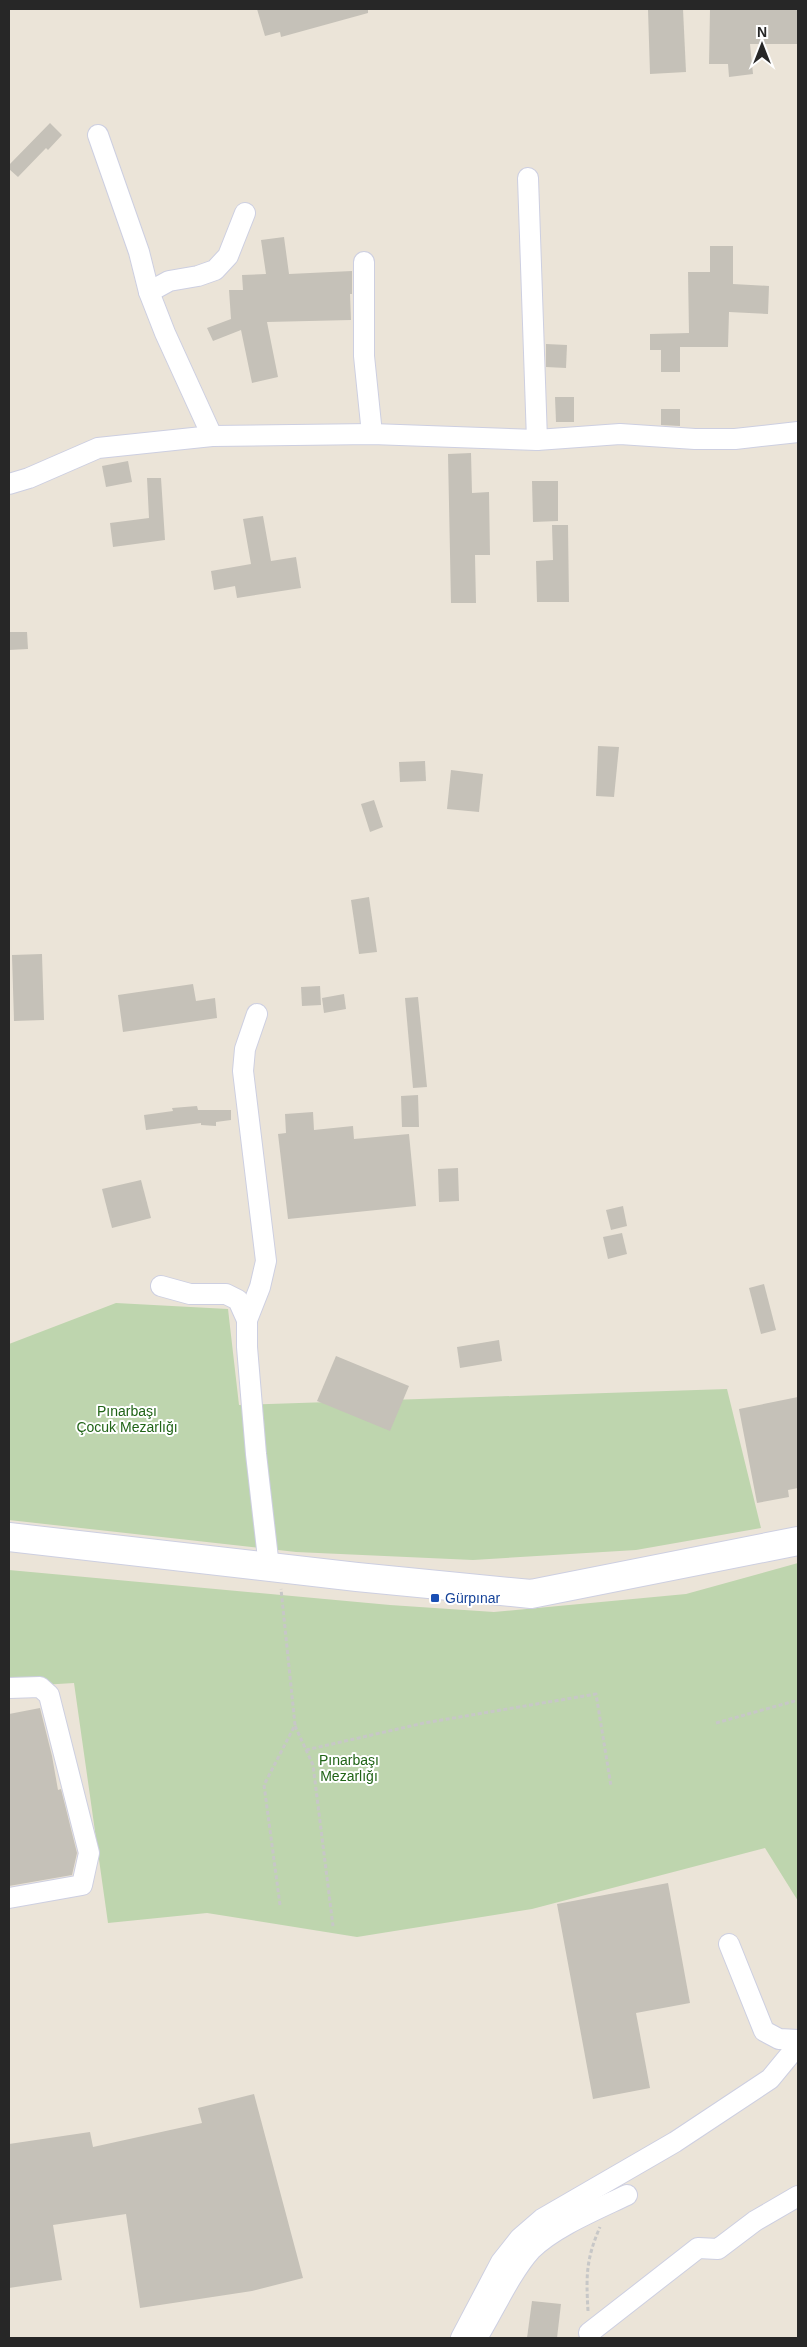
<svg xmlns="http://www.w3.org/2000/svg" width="807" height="2347" font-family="Helvetica,sans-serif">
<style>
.cemetery{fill:#bed5ae}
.building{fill:#c5c1b8}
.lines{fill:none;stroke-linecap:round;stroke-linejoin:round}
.minor-casing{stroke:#cdcfe1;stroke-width:22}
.secondary-casing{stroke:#cdcfe1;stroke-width:30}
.path{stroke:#c7c7c7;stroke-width:3;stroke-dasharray:4 2.5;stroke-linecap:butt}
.minor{stroke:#fff;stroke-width:20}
.secondary{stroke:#fff;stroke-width:28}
.transit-dot{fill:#1a4fb4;stroke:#fff;stroke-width:2}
.labels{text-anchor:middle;stroke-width:4;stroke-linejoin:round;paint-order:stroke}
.park-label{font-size:14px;fill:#216417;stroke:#fff}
.transit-label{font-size:14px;fill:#164399;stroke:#fff;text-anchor:start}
</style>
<rect width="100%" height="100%" fill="#ebe4d8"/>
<g class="cemetery">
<path d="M116,1303L228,1309L239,1405L727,1389L761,1528L636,1550L473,1560L296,1552L9,1520V1344Z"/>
<path d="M798,1563V1901L765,1848L532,1909L357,1937L207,1913L108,1923L74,1683L9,1687V1570L390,1605L494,1612L686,1594Z"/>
</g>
<g class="building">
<path d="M257,9H368V13L281,37L280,32L265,36Z"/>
<path d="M648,9H683L686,72L650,74Z"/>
<path d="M710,9H798V44H750L753,74L729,77L728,64H709Z"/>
<path d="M50,123L62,135L48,150L46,148L18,177L9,169V165Z"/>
<path d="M284,237L289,274L352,271V294H350L351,320L267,322L278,377L252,383L241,330L213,341L207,328L231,319L229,290H243L242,275L266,274L261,240Z"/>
<path d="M710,246H733V284L769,286L768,314L729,312L728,347H680V372H661V350H650V334L689,333L688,272H710Z"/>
<path d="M546,344L567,345L566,368L546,367Z"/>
<path d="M555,397H574V422H556Z"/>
<path d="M661,409H680V426L661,425Z"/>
<path d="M471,453L472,493L489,492L490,555H475L476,603H451L448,454Z"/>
<path d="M128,461L132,482L106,487L102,466Z"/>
<path d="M147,478H161L165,540L113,547L110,523L149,518Z"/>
<path d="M532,481H558V521L533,522Z"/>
<path d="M263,516L271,561L296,557L301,588L237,598L235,586L214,590L211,571L251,564L243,519Z"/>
<path d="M552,525H568L569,602H537L536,561L553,560Z"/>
<path d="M27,632L28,649L9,650V632Z"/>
<path d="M598,746L619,747L614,797L596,796Z"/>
<path d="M425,761L426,781L400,782L399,762Z"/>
<path d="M451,770L483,774L479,812L447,809Z"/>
<path d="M374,800L383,827L370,832L361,804Z"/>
<path d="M369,897L377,952L359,954L351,900Z"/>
<path d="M42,954L44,1020L14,1021L12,955Z"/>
<path d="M193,984L196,1001L215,998L217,1018L123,1032L118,995Z"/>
<path d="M320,986L321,1005L302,1006L301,987Z"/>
<path d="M344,994L346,1009L324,1013L322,998Z"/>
<path d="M418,997L427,1087L413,1088L405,998Z"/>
<path d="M418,1095L419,1127H402L401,1096Z"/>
<path d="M197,1106L198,1110H231V1120L216,1122V1126L201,1125V1123L146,1130L144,1115L173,1111L172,1108Z"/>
<path d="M313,1112L314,1130L353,1126L354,1139L409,1134L416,1206L288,1219L278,1134L286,1133L285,1114Z"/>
<path d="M458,1168L459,1201L439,1202L438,1169Z"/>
<path d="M141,1180L151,1218L112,1228L102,1189Z"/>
<path d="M623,1206L627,1226L611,1230L606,1210Z"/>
<path d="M622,1233L627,1254L608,1259L603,1237Z"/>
<path d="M764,1284L776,1330L761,1334L749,1288Z"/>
<path d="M499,1340L502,1361L460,1368L457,1347Z"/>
<path d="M336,1356L409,1386L390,1431L317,1401Z"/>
<path d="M798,1397V1488L788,1490L789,1497L757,1503L739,1409Z"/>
<path d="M40,1708L52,1756L58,1790L61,1789L77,1853L72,1875L9,1886V1714Z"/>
<path d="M668,1883L690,2003L636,2013L650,2088L593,2099L557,1904Z"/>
<path d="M254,2094L303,2278L252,2291L140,2308L126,2214L53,2225L62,2280L9,2288V2144L90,2132L93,2147L202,2123L198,2108Z"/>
<path d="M532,2301L561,2304L557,2338H527Z"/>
</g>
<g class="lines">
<g class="minor-casing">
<g id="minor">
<path d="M98,135L139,252L149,292L165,333L212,436"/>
<path d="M528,178L537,440"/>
<path d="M364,262V356L372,434"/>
<path d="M149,292L169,281L198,276L215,270L228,256L245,213"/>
<path d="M9,484L29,478L98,448L212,436L372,434L537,440L620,434L695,439H735L798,432"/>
<path d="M257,1014L245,1049L243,1071L266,1261L260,1287L247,1320V1347L256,1454L269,1567"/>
<path d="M161,1286L190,1294H226L238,1300L247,1320"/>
<path d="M9,1688L40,1687L49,1695L89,1853L82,1885L9,1898"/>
<path d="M729,1944L764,2031L779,2039L798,2040"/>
<path d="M589,2333L698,2248L718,2249L755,2221L798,2196"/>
<path d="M461,2338L501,2262L520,2238L542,2219L675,2142L770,2079L798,2045"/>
<path d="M477,2338C493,2312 511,2272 531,2250C554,2227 598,2209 627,2195"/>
</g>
</g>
<g class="secondary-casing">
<path id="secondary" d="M9,1537L357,1577L531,1594L798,1541"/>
</g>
<g class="path">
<path d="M716,1723L798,1700"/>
<path d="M295,1726L313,1765L333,1926"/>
<path d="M306,1750L424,1723L596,1694L611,1786"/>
<path d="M280,1905L264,1785L295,1725L281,1589"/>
<path d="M588,2311C586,2276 586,2259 600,2227"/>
</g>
<use href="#minor" class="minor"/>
<use href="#secondary" class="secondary"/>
</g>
<rect class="transit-dot" x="430" y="1593" width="10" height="10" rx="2.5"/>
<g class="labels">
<g class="park-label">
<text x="127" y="1416">Pınarbaşı<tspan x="127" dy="16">Çocuk Mezarlığı</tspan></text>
<text x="349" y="1765">Pınarbaşı<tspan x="349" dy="16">Mezarlığı</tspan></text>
</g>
<g class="transit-label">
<text x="445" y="1603">Gürpınar</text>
</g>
</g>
<rect width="807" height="2347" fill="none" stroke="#272727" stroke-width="20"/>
<g transform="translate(762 45)" stroke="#ffffff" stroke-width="4" paint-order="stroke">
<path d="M0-4L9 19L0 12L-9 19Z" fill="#272727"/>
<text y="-8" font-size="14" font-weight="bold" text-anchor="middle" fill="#272727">N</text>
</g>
</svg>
